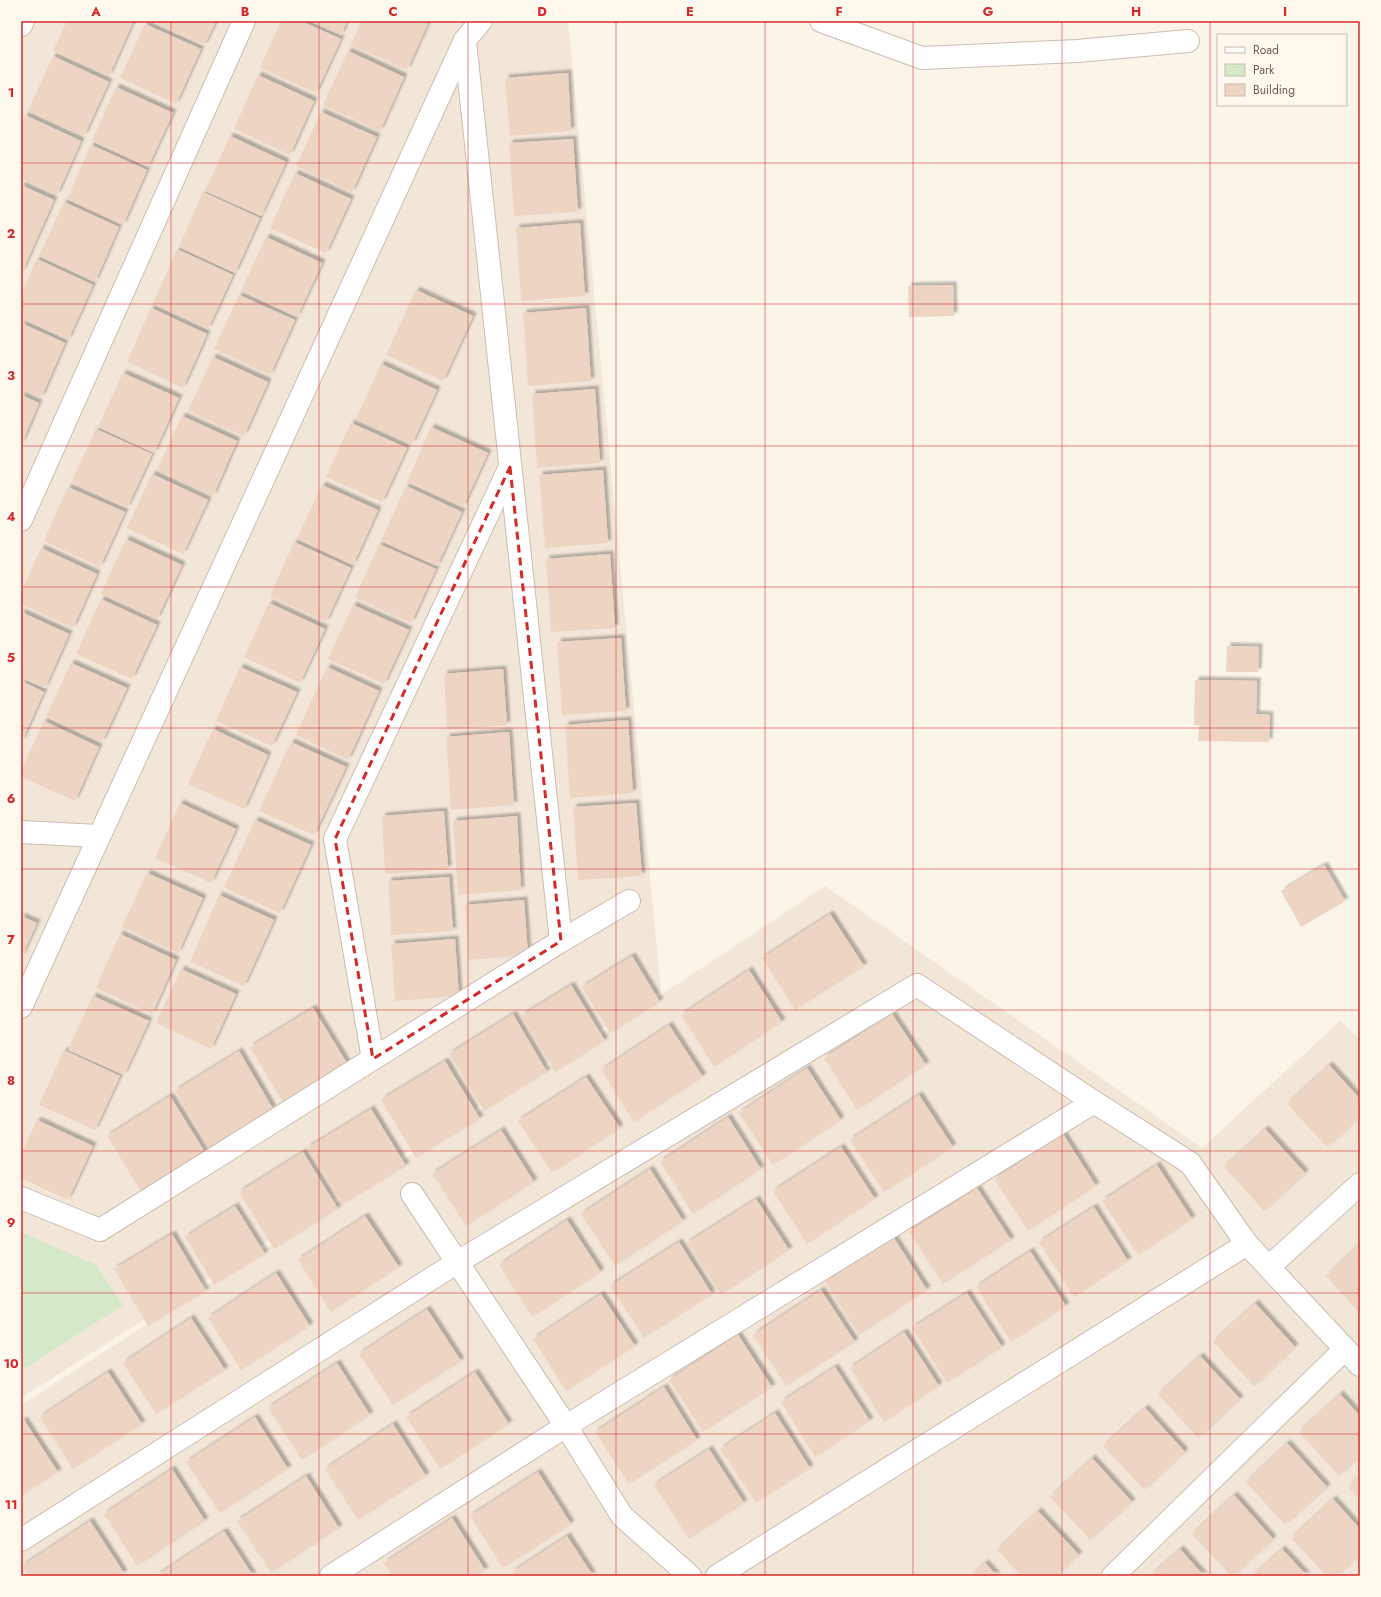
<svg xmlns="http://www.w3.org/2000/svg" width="1381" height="1597" font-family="Jost,sans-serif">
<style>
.residential{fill:#f2e6d8}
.green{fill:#d5e8c8}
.building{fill:#eed5c3;filter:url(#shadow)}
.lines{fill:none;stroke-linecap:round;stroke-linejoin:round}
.minor-casing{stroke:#ccbcb0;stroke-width:24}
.minor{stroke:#fff;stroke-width:22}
.marked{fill:none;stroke:#d62828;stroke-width:3;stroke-dasharray:8 5;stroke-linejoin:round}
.grid{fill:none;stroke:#d62828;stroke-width:1;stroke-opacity:0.55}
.neatline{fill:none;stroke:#d62828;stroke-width:1.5}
.grid-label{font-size:13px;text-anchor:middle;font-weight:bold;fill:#d62828}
</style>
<defs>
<filter id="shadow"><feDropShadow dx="3.5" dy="-3.5" stdDeviation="1" flood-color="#0004"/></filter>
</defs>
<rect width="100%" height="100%" fill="#fbf4e9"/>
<g class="residential">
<path d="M21,21H568L661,991L21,1398Z"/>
<path d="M825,886L1202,1148L1340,1021L1360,1039V1576H21V1405L661,995Z"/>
</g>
<path class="green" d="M21,1232L96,1265L123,1305L21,1371Z"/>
<g class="building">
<path d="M67,21L133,22L109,76L53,51Z"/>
<path d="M149,21H216L204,46Z"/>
<path d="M281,21H301L341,39L316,93L260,68Z"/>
<path d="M309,21H347L341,35Z"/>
<path d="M361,21H429L407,70L351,45Z"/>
<path d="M145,24L201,49L176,104L120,78Z"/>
<path d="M348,51L404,77L380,131L323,105Z"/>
<path d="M53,56L109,82L84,136L28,111Z"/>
<path d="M568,73L571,131L510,136L505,78Z"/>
<path d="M258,75L314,101L290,155L234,129Z"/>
<path d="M116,87L173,113L148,167L92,141Z"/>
<path d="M321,112L377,137L352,192L296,166Z"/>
<path d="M25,115L81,141L57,195L21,178V125Z"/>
<path d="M230,136L286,162L261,216L205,191Z"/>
<path d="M573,139L578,212L514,216L509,143Z"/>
<path d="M91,145L147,170L123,225L67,199Z"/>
<path d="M295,173L351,199L326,253L270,228Z"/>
<path d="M21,185L54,200L21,274Z"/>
<path d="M203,192L260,218L235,273L179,247Z"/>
<path d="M64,202L119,227L95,282L39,256Z"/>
<path d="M580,223L585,296L521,301L516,228Z"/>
<path d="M266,237L322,263L297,317L241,291Z"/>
<path d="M177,249L233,275L208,329L153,304Z"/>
<path d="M37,259L93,285L68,340L21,318V294Z"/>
<path d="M953,285L954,316L909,317L908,286Z"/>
<path d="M416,290L473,316L443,381L386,355Z"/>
<path d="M239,295L295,320L270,375L214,349Z"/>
<path d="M151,308L207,334L183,388L127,362Z"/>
<path d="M586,308L591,381L528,386L523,313Z"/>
<path d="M21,323L65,343L41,398L21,389Z"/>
<path d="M213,357L268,382L244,436L188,411Z"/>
<path d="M381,364L437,390L412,444L356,419Z"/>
<path d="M123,373L179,398L154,453L98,427Z"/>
<path d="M595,389L600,463L537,468L532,394Z"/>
<path d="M21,395L39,403L21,445Z"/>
<path d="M182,416L237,441L213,496L157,470Z"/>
<path d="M351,423L407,448L382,502L326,477Z"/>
<path d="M431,427L488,453L463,507L407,482Z"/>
<path d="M96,429L152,454L127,508L71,483Z"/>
<path d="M603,470L608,543L545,548L539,475Z"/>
<path d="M152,474L208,500L183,554L127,528Z"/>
<path d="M322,485L378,510L353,565L297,539Z"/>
<path d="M406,486L462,512L437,566L381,541Z"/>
<path d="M68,487L125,512L100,567L44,541Z"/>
<path d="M126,539L182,565L157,619L101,594Z"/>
<path d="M294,542L351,568L326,622L270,596Z"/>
<path d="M379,544L436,569L411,623L355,598Z"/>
<path d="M41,548L97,574L73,628L21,604V593Z"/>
<path d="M610,554L615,628L551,632L546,559Z"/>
<path d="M101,599L157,625L132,679L76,654Z"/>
<path d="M269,603L325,629L300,683L244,657Z"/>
<path d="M353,605L409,630L384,684L328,659Z"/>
<path d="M21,612L69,634L45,688L21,678Z"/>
<path d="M621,638L626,711L562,715L557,642Z"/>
<path d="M1227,646L1259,647L1258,672H1226Z"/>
<path d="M71,663L127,688L102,742L46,717Z"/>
<path d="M240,667L297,692L272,746L216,721Z"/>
<path d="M327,667L379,691L348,760L296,735Z"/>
<path d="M503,669L507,725L447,730L444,674Z"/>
<path d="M1195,680L1257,681L1256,714L1270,715L1269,742L1198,741L1199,725H1194Z"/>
<path d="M21,681L44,692L21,743Z"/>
<path d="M628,720L633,793L570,798L565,725Z"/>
<path d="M44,721L99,747L75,801L21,777V771Z"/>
<path d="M213,729L268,755L244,809L188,784Z"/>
<path d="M509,732L514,805L451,810L446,737Z"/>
<path d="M291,742L346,767L314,835L259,811Z"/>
<path d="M180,803L236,829L211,883L155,858Z"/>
<path d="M636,803L642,876L578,880L573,807Z"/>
<path d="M444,811L448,869L385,874L382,816Z"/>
<path d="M517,816L521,890L458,895L453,821Z"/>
<path d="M255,820L311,845L280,913L224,888Z"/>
<path d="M1324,865L1345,901L1301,927L1281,891Z"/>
<path d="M147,873L203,898L178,953L122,927Z"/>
<path d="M449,877L453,931L391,935L388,881Z"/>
<path d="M219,895L274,920L244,986L190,962Z"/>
<path d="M524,900L528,955L469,960L465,905Z"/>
<path d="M830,914L864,966L795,1010L762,958Z"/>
<path d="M21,916L37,923L21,958Z"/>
<path d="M120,934L176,960L152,1014L96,988Z"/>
<path d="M455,939L459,996L395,1001L391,944Z"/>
<path d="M632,956L660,1002L610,1033L582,987Z"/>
<path d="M181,969L236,994L211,1049L156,1023Z"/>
<path d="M749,970L782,1022L714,1067L681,1015Z"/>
<path d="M571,985L605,1041L555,1072L521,1016Z"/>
<path d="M93,996L149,1021L124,1075L68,1050Z"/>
<path d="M313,1008L348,1065L284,1104L250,1047Z"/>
<path d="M513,1014L547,1072L484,1111L449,1054Z"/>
<path d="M892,1014L926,1065L857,1110L824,1058Z"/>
<path d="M669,1025L703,1077L634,1122L601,1070Z"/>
<path d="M64,1050L120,1076L95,1130L39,1105Z"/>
<path d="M239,1051L273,1109L209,1148L175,1091Z"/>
<path d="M445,1061L480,1119L416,1158L381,1100Z"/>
<path d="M1329,1065L1360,1099V1117L1327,1147L1287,1104Z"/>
<path d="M807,1068L841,1120L773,1165L739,1113Z"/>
<path d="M586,1077L620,1128L552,1173L518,1121Z"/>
<path d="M919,1095L953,1147L884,1192L850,1140Z"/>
<path d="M170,1096L206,1154L142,1193L107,1136Z"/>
<path d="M371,1109L406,1166L342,1205L307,1148Z"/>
<path d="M728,1117L761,1169L693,1214L660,1162Z"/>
<path d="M37,1120L93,1146L68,1200L21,1178V1155Z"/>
<path d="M1265,1129L1305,1173L1264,1211L1224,1167Z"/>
<path d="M501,1130L534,1182L466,1226L432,1174Z"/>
<path d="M1063,1134L1096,1186L1028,1231L994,1179Z"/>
<path d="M841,1147L875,1199L807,1244L773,1191Z"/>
<path d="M303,1152L338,1209L274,1249L239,1192Z"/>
<path d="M1157,1165L1192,1219L1138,1255L1102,1201Z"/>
<path d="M650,1169L683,1221L615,1266L581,1214Z"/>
<path d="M977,1188L1011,1240L943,1284L909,1232Z"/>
<path d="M756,1199L789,1250L721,1295L687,1243Z"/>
<path d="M235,1206L265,1254L214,1285L185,1237Z"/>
<path d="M1094,1207L1128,1261L1074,1297L1039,1242Z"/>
<path d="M365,1216L399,1267L331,1312L298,1260Z"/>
<path d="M567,1220L601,1272L532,1317L499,1265Z"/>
<path d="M172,1234L206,1291L148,1326L114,1269Z"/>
<path d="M894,1238L927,1290L859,1335L825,1282Z"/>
<path d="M679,1242L712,1294L644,1338L610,1286Z"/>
<path d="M1360,1244V1314L1326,1276Z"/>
<path d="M1030,1251L1066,1306L1011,1342L976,1287Z"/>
<path d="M276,1273L310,1326L241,1370L208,1318Z"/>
<path d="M821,1290L855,1342L786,1386L753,1335Z"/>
<path d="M967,1293L1002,1347L947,1383L912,1328Z"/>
<path d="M601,1294L635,1346L566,1391L533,1339Z"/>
<path d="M1255,1303L1295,1347L1254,1386L1213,1342Z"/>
<path d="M427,1309L461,1361L393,1405L359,1354Z"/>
<path d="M191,1318L225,1370L156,1414L123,1363Z"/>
<path d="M904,1332L939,1386L884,1422L850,1368Z"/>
<path d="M738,1335L772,1387L703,1432L669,1380Z"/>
<path d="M1200,1356L1240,1399L1198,1438L1158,1394Z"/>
<path d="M337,1363L370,1415L302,1460L268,1408Z"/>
<path d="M835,1367L870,1421L815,1457L781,1402Z"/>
<path d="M108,1372L142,1424L73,1469L40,1417Z"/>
<path d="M475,1372L509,1424L440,1469L406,1417Z"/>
<path d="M664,1387L697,1440L629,1484L595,1432Z"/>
<path d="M1340,1394L1360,1416V1457L1339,1476L1299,1432Z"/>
<path d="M1145,1408L1185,1452L1144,1490L1103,1446Z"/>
<path d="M775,1413L810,1468L756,1503L720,1449Z"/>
<path d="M255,1417L288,1469L220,1513L186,1462Z"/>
<path d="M24,1420L58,1472L21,1496V1422Z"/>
<path d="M393,1424L426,1476L358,1520L325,1469Z"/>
<path d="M1287,1443L1327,1487L1285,1525L1246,1482Z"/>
<path d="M709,1449L744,1503L689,1539L654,1485Z"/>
<path d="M1092,1458L1132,1502L1090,1540L1050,1497Z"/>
<path d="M172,1469L205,1521L137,1566L104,1514Z"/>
<path d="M538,1472L571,1524L503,1568L470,1516Z"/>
<path d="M306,1476L339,1528L271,1573L237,1521Z"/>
<path d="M1360,1476V1500L1348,1487Z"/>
<path d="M1234,1495L1273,1539L1233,1576H1231L1192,1534Z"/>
<path d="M1333,1499L1360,1529V1555L1337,1576H1326L1291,1538Z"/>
<path d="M1038,1511L1079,1555L1056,1576H1021L997,1550Z"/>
<path d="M452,1518L485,1570L476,1576H392L384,1563Z"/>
<path d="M90,1521L124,1573L120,1576H29L22,1566Z"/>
<path d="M224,1531L253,1576H156Z"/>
<path d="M567,1536L593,1576H515L512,1572Z"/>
<path d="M1180,1549L1204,1576H1150Z"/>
<path d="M1282,1549L1307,1576H1252Z"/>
<path d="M985,1563L997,1576H971Z"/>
</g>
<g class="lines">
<g class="minor-casing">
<g id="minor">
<path d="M821,21L922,58L1077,51L1188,41"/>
<path d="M21,25L23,21"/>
<path d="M465,41L561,941"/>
<path d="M21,520L244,21"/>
<path d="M21,832L98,836"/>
<path d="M21,1007L465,40L481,21"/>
<path d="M373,1059L335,839L510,467"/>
<path d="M412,1194L566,1426L622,1516L690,1576"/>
<path d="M21,1198L100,1230L561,941L629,901"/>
<path d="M1270,1266L1360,1184"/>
<path d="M21,1540L456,1263L917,985L1094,1102L1190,1163L1247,1244L1360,1365"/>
<path d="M331,1576L566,1426L1094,1102"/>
<path d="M717,1576L1247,1244"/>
<path d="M1113,1576L1345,1349"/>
</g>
</g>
<use href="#minor" class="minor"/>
</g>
<path class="marked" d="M510,467L561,941L373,1059L335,839Z"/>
<path class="grid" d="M171,21V1576M319,21V1576M468,21V1576M616,21V1576M765,21V1576M913,21V1576M1062,21V1576M1210,21V1576M21,163H1360M21,304H1360M21,446H1360M21,587H1360M21,728H1360M21,869H1360M21,1010H1360M21,1151H1360M21,1293H1360M21,1434H1360"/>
<rect width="1381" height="1597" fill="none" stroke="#fef8ef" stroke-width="44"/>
<rect x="1217" y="34" width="130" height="72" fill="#fef8ef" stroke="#c7baaf"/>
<rect x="1225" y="47" width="20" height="6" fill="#ffffff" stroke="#c7baaf"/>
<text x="1253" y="54" font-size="12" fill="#745c4f">Road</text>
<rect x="1225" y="64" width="20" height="12" fill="#d5e8c8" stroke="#c7baaf"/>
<text x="1253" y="74" font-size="12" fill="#745c4f">Park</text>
<rect x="1225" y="84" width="20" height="12" fill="#eed5c3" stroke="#c7baaf"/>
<text x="1253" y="94" font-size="12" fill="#745c4f">Building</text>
<rect x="22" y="22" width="1337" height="1553" class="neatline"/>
<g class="grid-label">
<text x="96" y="16">A</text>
<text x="245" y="16">B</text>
<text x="393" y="16">C</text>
<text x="542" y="16">D</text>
<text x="690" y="16">E</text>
<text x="839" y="16">F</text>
<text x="988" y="16">G</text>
<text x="1136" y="16">H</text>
<text x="1285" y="16">I</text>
<text x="11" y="97">1</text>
<text x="11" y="238">2</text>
<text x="11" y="380">3</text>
<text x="11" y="521">4</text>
<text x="11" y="662">5</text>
<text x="11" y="803">6</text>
<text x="11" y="944">7</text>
<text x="11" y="1085">8</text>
<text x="11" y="1227">9</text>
<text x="11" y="1368">10</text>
<text x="11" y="1509">11</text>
</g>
</svg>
